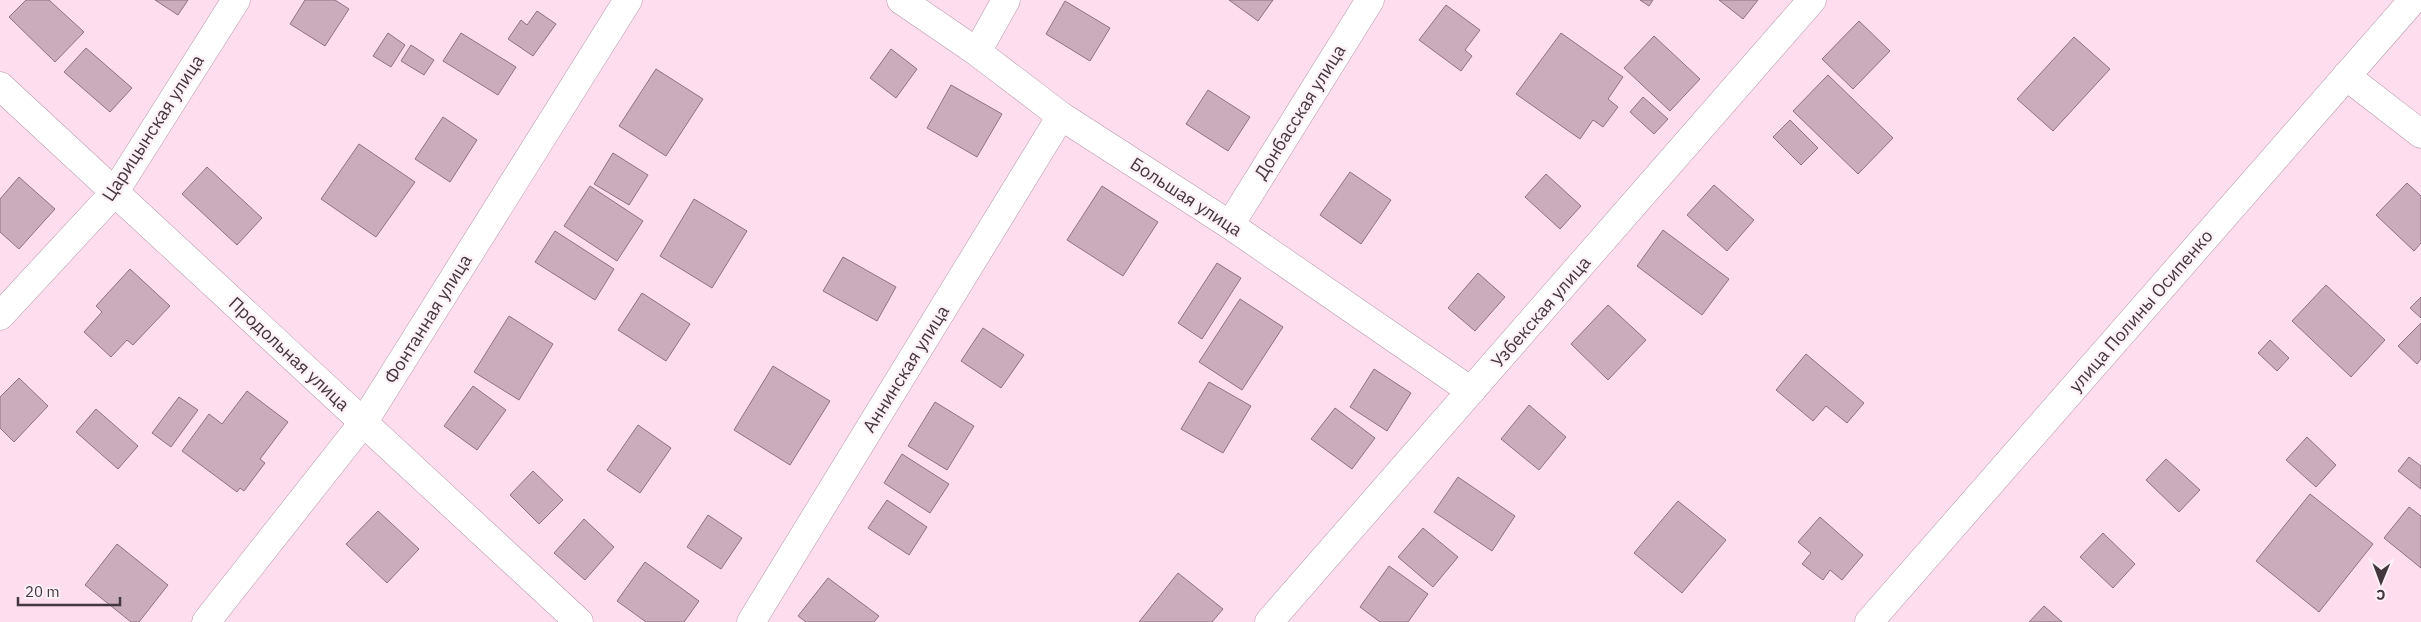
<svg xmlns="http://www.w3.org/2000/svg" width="2421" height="622" font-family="'IBM Plex Sans',sans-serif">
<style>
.building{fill:#cbacbd;stroke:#8f7282}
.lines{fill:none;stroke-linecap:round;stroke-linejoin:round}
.minor-casing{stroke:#b698a8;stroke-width:29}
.secondary-casing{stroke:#b698a8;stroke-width:29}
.minor{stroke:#fff;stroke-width:28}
.secondary{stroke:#fff;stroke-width:28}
.labels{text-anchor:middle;stroke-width:4.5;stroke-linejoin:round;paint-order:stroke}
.street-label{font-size:18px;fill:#43373d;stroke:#fdf0f7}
</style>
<rect width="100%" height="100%" fill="#fdddee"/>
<g class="building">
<path d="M26,0H49L84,32L55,62L9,17Z"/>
<path d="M155,0H188L178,15Z"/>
<path d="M305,0H335L349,9L325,46L290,24Z"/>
<path d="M1229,0H1273L1258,21Z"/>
<path d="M1640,0H1653L1649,6Z"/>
<path d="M1719,0H1758L1743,19Z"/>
<path d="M1065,1L1110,28L1090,61L1046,34Z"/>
<path d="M1446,5L1480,30L1465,50L1472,56L1461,71L1419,40Z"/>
<path d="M537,11L556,24L533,56L508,39L521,20L527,25Z"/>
<path d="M1859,21L1890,51L1853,89L1822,59Z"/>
<path d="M388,33L405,45L391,67L373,56Z"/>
<path d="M461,33L516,67L498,95L443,61Z"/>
<path d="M1561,33L1623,77L1608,99L1618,107L1603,127L1593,120L1580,139L1516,94Z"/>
<path d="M1654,36L1700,79L1670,111L1624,68Z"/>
<path d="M2074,37L2110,69L2053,131L2017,99Z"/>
<path d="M411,45L434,60L424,75L401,61Z"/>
<path d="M86,48L132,88L110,112L64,72Z"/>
<path d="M891,49L917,69L896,98L870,78Z"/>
<path d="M656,69L703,99L666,156L619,126Z"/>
<path d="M1828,75L1893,138L1858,174L1793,111Z"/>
<path d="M951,85L1002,114L977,157L927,128Z"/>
<path d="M1208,90L1250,117L1228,151L1186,124Z"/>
<path d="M1643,97L1668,119L1654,134L1630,112Z"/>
<path d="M443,117L477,140L450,182L415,159Z"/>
<path d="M1790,120L1818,148L1801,165L1773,137Z"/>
<path d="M359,144L415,182L376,237L321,199Z"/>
<path d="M613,153L648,175L629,205L594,184Z"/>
<path d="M207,167L262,218L237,245L182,194Z"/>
<path d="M1350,172L1391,200L1361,244L1320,215Z"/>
<path d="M1546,174L1581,206L1560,229L1525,197Z"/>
<path d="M19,177L55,209L19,249L0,232V199Z"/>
<path d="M2407,183L2421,196V243L2414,251L2376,215Z"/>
<path d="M1714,185L1754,220L1727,251L1687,215Z"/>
<path d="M590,186L643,221L617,261L564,226Z"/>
<path d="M1102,186L1158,222L1123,276L1067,240Z"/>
<path d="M694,199L747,231L712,288L660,256Z"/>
<path d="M1663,230L1729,279L1702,315L1637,266Z"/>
<path d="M555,231L614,269L595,300L535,262Z"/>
<path d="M843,257L896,287L877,321L823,291Z"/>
<path d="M1217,263L1241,278L1202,339L1178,323Z"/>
<path d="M130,269L170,306L133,345L127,340L111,357L84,332L102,312L96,306Z"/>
<path d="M1478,273L1505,297L1475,331L1448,308Z"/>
<path d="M2326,285L2385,340L2351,377L2292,321Z"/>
<path d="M642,293L690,324L666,361L618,330Z"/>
<path d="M2421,297V318L2410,308Z"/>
<path d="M1240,299L1283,327L1242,390L1199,362Z"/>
<path d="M1608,305L1646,340L1608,380L1571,344Z"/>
<path d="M509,316L553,344L519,400L474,372Z"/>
<path d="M2421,323V359L2417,364L2398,346Z"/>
<path d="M983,328L1024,355L1001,388L961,361Z"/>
<path d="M2270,340L2289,358L2277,371L2258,353Z"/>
<path d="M1806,354L1864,403L1847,423L1826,406L1813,421L1776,390Z"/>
<path d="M773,366L830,401L790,465L734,430Z"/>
<path d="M1374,369L1411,393L1387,431L1350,407Z"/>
<path d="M19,378L48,406L14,442L0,428V397Z"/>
<path d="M1209,382L1251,406L1223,453L1181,429Z"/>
<path d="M473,386L506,410L477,450L444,426Z"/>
<path d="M247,391L288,422L260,459L265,463L244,491L240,488L237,492L182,451L209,414L222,424Z"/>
<path d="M179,397L198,410L171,447L152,433Z"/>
<path d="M935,402L974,426L947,470L908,446Z"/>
<path d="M1529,405L1566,437L1539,470L1501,439Z"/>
<path d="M1335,408L1375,438L1352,469L1311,439Z"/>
<path d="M96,409L138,446L118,469L76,432Z"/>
<path d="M638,425L671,448L640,493L607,470Z"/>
<path d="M2307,437L2336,465L2316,487L2286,460Z"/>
<path d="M902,454L949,484L930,513L884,483Z"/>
<path d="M2409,457L2421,466V489L2398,471Z"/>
<path d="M2166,459L2200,490L2179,512L2146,480Z"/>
<path d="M533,471L563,500L539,524L510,495Z"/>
<path d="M1458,477L1515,516L1492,551L1434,512Z"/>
<path d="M2310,494L2373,544L2319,612L2256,561Z"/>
<path d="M887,500L927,527L909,555L868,528Z"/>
<path d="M1678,501L1726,540L1682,593L1634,553Z"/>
<path d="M2409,507L2421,516V568L2384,538Z"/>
<path d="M378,511L419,549L387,583L346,544Z"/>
<path d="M708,515L742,538L721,569L687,547Z"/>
<path d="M1820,517L1863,555L1842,580L1830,570L1823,580L1802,564L1811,553L1798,542Z"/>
<path d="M584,519L614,547L585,580L554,553Z"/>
<path d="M1423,528L1458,557L1433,587L1398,557Z"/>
<path d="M2103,533L2135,564L2113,588L2080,557Z"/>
<path d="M117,544L168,585L139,622H131L85,585Z"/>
<path d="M645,562L699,601L684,622H646L617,601Z"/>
<path d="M1389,566L1428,594L1408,622H1380L1360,607Z"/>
<path d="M1178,573L1223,609L1212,622H1139Z"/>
<path d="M828,578L879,616L874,622H806L798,616Z"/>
<path d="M2044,606L2062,622H2029Z"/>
</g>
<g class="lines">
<g class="minor-casing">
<g id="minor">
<path d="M901,0L977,52L1061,116L1230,225L1471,391"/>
<path d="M977,52L1006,0"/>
<path d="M2346,76L2421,134"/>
<path d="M1230,225L1370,0"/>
<path d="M0,316L114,193L236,0"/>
<path d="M751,622L1061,116"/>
<path d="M1269,622L1812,0"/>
</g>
</g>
<g class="secondary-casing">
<g id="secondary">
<path d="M0,86L579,622"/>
<path d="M206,622L363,423L628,0"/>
<path d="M1869,622L2413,0"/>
</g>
</g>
<use href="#minor" class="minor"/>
<use href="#secondary" class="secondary"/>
</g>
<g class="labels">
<g class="street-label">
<text transform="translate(1300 112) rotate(-58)" y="6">Донбасская улица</text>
<text transform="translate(153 128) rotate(-57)" y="6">Царицынская улица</text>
<text transform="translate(1186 197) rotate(33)" y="6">Большая улица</text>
<text transform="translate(2141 311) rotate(-49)" y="6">улица Полины Осипенко</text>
<text transform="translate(1541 312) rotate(-49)" y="6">Узбекская улица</text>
<text transform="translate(428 319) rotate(-58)" y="6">Фонтанная улица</text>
<text transform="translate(289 354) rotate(43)" y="6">Продольная улица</text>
<text transform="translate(906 369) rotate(-58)" y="6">Аннинская улица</text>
</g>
</g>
<g transform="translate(2381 582) rotate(181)" stroke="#fdf0f7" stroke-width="4" paint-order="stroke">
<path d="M0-4L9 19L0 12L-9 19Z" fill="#43373d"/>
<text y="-8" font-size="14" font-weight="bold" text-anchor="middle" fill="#43373d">С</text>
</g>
<path d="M18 597v8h102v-8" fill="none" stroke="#43373d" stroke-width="2.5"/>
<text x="25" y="597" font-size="15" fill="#43373d" stroke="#fdf0f7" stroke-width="4" paint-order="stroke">20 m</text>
</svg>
